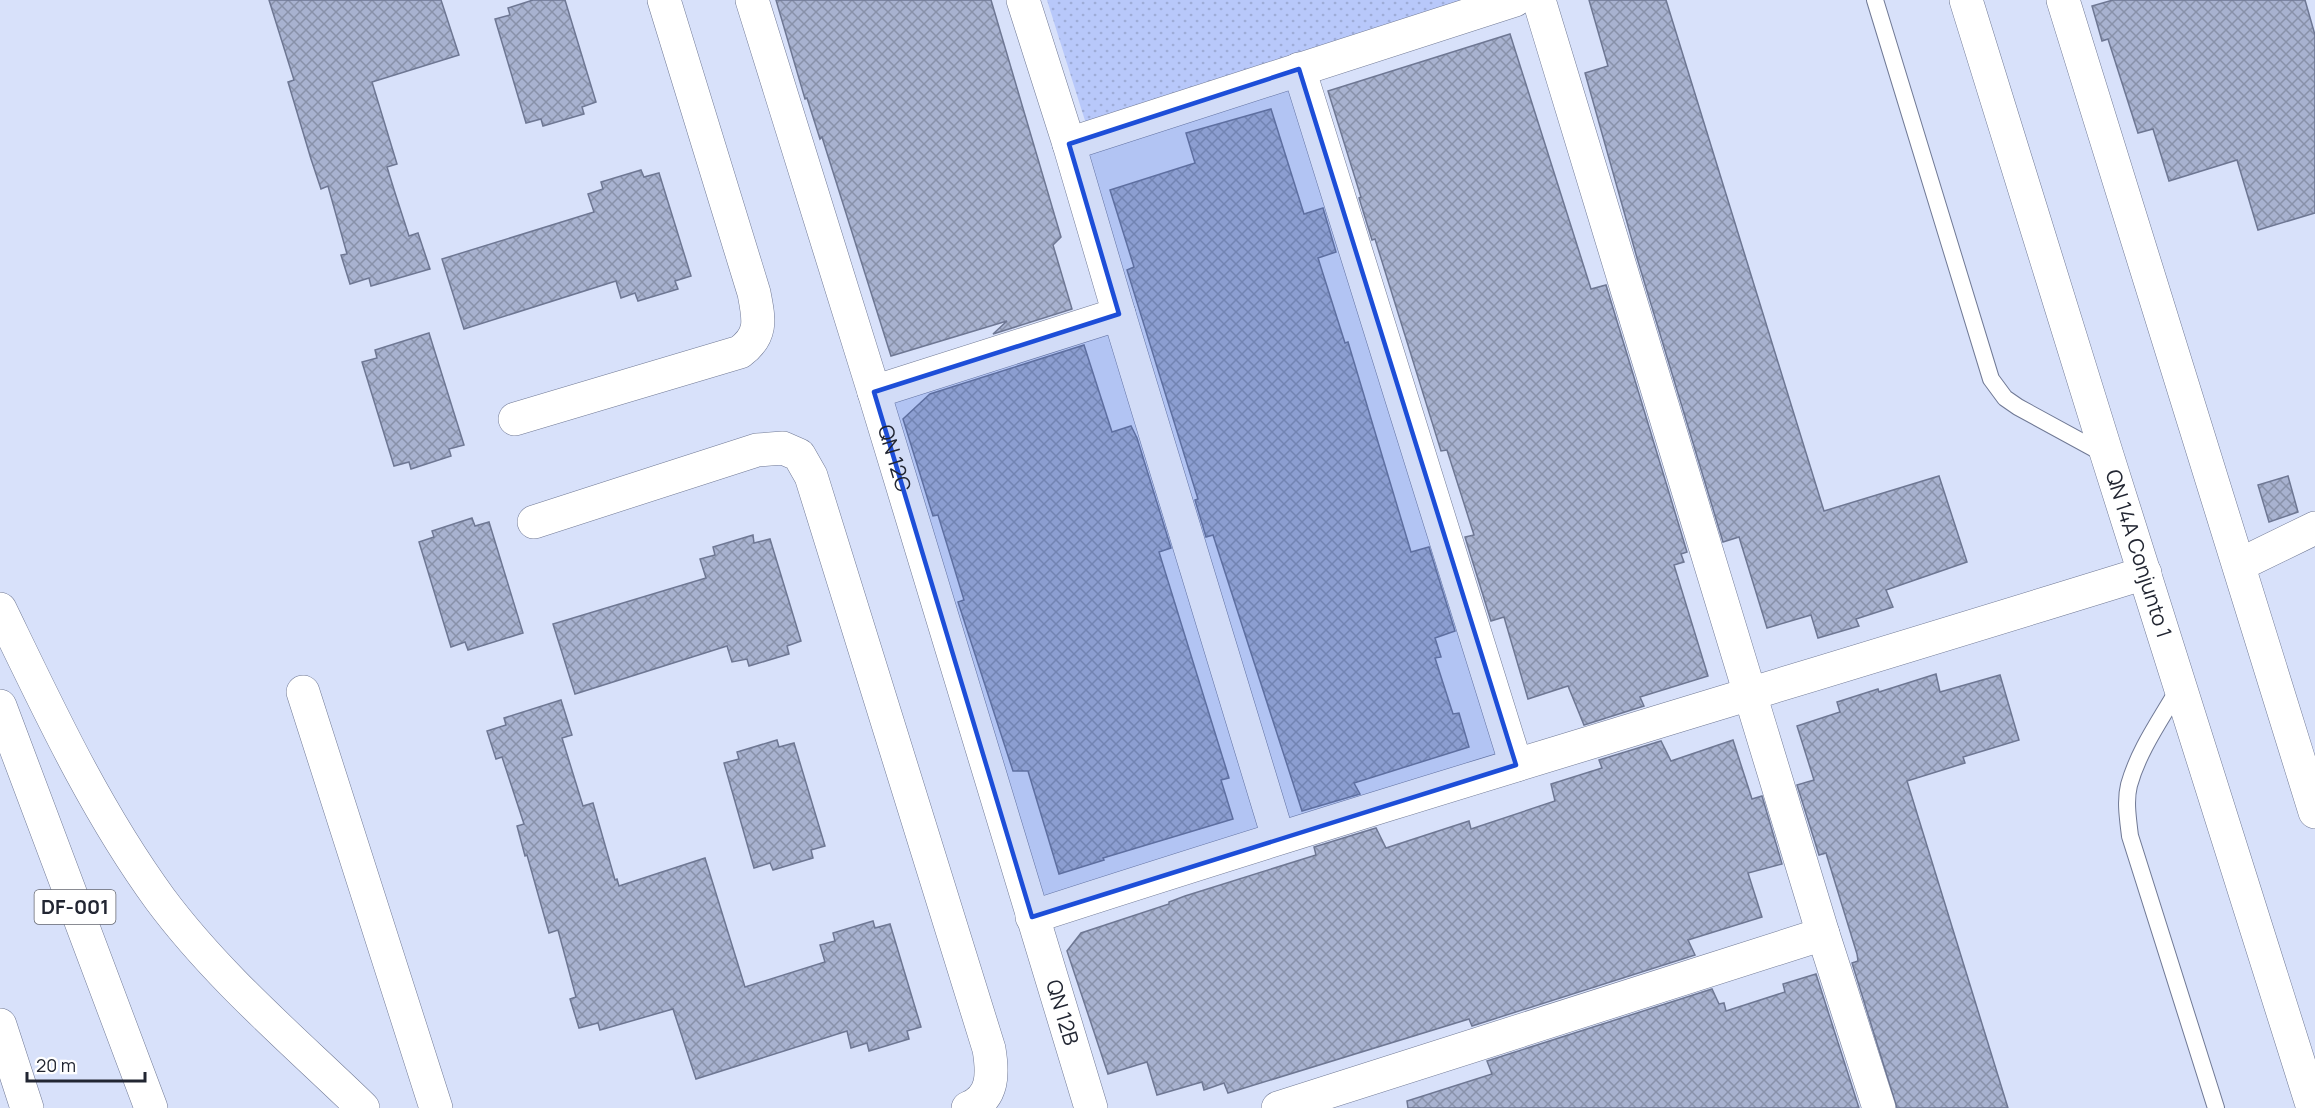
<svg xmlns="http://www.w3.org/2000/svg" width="2315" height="1108" font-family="Manrope,sans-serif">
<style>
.grass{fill:url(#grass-dots)}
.building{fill:url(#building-cross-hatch);stroke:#6e7793;stroke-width:1.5}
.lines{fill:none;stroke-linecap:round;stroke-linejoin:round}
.lane-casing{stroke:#707995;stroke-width:18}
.street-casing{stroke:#707995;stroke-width:34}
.secondary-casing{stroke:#707995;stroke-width:34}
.highway-casing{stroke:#707995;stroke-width:34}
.lane{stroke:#fff;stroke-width:16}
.street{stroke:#fff;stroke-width:33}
.secondary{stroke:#fff;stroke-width:33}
.highway{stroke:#fff;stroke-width:33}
.marked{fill:#1d4ed8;fill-opacity:0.2;stroke:#1d4ed8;stroke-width:4.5;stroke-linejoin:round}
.labels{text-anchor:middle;stroke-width:6;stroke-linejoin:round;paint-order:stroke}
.shield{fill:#fff;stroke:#646770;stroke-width:1.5}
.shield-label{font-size:20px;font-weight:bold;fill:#222632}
.street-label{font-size:21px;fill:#222632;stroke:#fff}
</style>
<defs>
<pattern id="grass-dots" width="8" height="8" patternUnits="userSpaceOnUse" patternTransform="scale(1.5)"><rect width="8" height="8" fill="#b8c8fa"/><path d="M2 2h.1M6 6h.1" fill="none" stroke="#9eacd7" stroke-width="1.8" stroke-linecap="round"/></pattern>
<pattern id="building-cross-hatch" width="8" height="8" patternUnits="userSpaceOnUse" patternTransform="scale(1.5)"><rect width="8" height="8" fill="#a8b2d0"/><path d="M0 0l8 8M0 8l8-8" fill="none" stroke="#8891a9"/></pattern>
</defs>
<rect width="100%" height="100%" fill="#d8e1fa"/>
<path class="grass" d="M1047,0H1485L1087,127Z"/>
<g class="building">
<path d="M269,0H441L459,55L372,82L397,164L387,167L396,196L409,236L418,233L430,269L371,286L369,278L350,284L341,255L347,254L328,186L321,189L311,159L288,82L294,80Z"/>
<path d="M533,0H565L596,102L582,107L584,114L543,126L541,119L526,123L495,19L510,15L508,8Z"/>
<path d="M776,0H991L1061,237L1053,245L1072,309L993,334L1007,321L891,356L822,137L820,139L807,98L805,99Z"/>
<path d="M1589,0H1666L1824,511L1939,476L1967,562L1886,590L1893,607L1856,619L1859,626L1818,638L1811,615L1767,628L1739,537L1723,542L1637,258L1585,73L1608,66Z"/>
<path d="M2113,0H2305L2315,35V213L2258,230L2237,160L2169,181L2153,129L2138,133L2108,39L2102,41L2092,6Z"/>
<path d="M1510,34L1591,289L1606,285L1687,552L1681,554L1684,562L1674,565L1708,676L1640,697L1644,706L1584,725L1568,686L1528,699L1504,617L1491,621L1465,537L1474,535L1447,450L1441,451L1375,239L1372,240L1359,198L1361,197L1328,91Z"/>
<path d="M1271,109L1304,214L1323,208L1336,252L1318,258L1345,343L1348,342L1411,552L1429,547L1455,631L1435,638L1441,657L1435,658L1453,714L1459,713L1469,747L1354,783L1360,794L1302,811L1213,535L1206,537L1195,500L1198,499L1127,270L1134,267L1110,190L1195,163L1186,133Z"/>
<path d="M641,170L644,177L659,173L691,276L675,281L678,289L638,301L635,293L621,298L616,281L464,329L442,259L594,212L588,194L603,189L601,182Z"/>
<path d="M429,333L464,445L449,449L451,456L411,469L409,462L394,466L362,362L377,358L375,350Z"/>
<path d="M1084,345L1112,432L1131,426L1137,438L1171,548L1159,552L1229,778L1221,780L1233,819L1103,858L1104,860L1059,874L1028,771H1013L958,602L964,600L938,515L933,516L903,419L930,394Z"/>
<path d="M2288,476L2298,512L2269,522L2258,485Z"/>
<path d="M472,518L475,526L489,522L523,633L468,650L465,642L451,647L419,542L434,537L432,531Z"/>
<path d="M753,535L754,543L770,539L801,641L787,646L789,654L749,666L747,659L732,662L727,646L575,694L553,624L706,578L700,559L715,555L713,547Z"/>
<path d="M1936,674L1940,692L2000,675L2019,740L1963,757L1965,763L1907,781L2008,1108H1897L1852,963L1858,961L1857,954L1826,853L1819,855L1797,785L1814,780L1797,726L1840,712L1837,702L1878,689L1879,692Z"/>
<path d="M561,700L572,735L562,738L583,806L593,803L615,880L617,879L619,886L705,858L745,987L825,962L820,945L835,941L833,933L873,921L875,928L890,924L921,1027L907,1031L909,1039L869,1051L867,1043L851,1048L847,1031L696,1079L673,1009L600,1030L598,1023L579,1028L570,999L576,997L558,930L549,933L527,855L525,856L517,826L524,824L502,757L496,759L487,731L506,725L504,718Z"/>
<path d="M777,740L779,747L794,743L825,846L811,850L813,858L773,870L770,863L754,868L724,763L739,759L737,752Z"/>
<path d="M1733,740L1752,799L1762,796L1782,864L1748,873L1762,917L1688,940L1695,955L1472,1026L1469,1019L1228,1093L1224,1083L1204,1090L1202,1082L1157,1095L1147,1062L1108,1074L1067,951L1081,933L1169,904V902L1185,896L1316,855L1314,847L1376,828L1386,848L1469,821L1471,829L1555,801L1551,784L1602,768L1599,760L1661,741L1671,761Z"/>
<path d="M1816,974L1859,1108H1408L1407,1101L1492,1074L1487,1061L1712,989L1719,1004L1724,1003L1726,1011L1785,992L1783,984Z"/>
</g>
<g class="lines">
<g class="lane-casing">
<g id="lane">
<path d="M1875,0L1991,379L2005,398L2018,407L2106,455"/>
<path d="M2180,686C2162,718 2139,749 2129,785C2125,801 2128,819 2130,836L2216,1108"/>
</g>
</g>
<g class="street-casing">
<g id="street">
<path id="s1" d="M752,0L874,392L1091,1108"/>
<path d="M1023,0L1069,144L1119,314L1278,837"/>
<path d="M1539,0L1823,934L1879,1108"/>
<path d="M1299,69L1516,765"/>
<path d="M1069,144L1515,0"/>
<path d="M874,392L1119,314"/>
<path d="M515,419L740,352C763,335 759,319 754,293L664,0"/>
<path d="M534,522L757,450L783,448L799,455L811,476L989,1049C993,1073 994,1098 968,1108"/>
<path d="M2239,565L2315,528"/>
<path d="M303,692L436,1108"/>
<path d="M1032,917C1402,797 1774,688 2145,573"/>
<path d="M1278,1108L1823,934"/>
</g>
</g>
<g class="secondary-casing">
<g id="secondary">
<path id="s2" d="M1966,0L2107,455L2313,1108"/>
<path d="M2063,0L2315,812"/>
<path d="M0,609C48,708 95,810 160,899C218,977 294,1041 363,1108"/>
</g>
</g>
<g class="highway-casing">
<g id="highway">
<path d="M0,706L151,1108"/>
<path d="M0,1025L27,1108"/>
</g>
</g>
<use href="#lane" class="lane"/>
<use href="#street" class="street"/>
<use href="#secondary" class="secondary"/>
<use href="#highway" class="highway"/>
</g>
<path class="marked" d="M1299,69L1516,765L1032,917L874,392L1119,314L1069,144Z"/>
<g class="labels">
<rect class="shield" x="34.5" y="890" width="81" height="34" rx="4.5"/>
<g class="shield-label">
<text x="75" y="914">DF-001</text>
</g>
<g class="street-label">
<text dy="7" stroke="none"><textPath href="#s1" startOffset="480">QN 12C</textPath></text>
<text dy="7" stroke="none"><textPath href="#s2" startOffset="580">QN 14A Conjunto 1</textPath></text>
<text dy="7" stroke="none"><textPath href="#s1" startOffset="1059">QN 12B</textPath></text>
</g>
</g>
<path d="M27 1072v9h118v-9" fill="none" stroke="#222632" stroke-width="3"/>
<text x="36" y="1072" font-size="18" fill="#222632" stroke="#ffffff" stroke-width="4.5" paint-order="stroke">20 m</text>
</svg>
